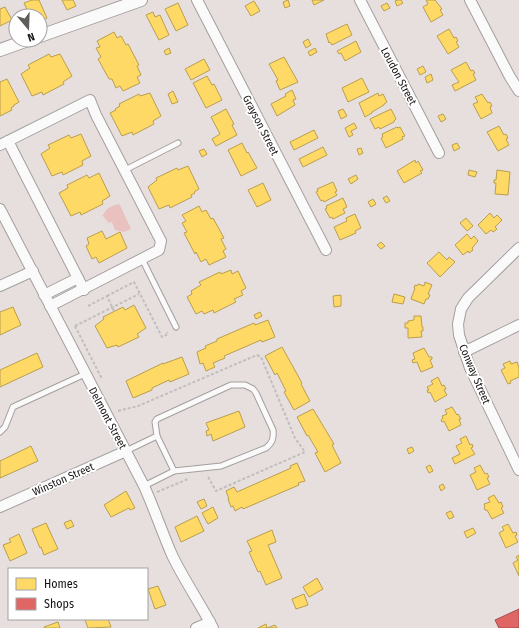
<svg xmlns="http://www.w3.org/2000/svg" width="519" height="628" font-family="'Fira Sans Condensed',sans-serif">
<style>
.green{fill:#e9c1bf}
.homes{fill:#ffd966;stroke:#ba9e4e}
.shops{fill:#e06666;stroke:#a44e4e}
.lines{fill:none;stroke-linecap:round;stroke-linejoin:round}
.service-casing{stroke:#a49f9e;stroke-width:7}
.minor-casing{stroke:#a49f9e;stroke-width:12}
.tertiary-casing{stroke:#a49f9e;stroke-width:14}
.path{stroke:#c1bebe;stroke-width:2;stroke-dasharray:3 2;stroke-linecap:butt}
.service{stroke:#fbfafa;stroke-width:5}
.minor{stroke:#fbfafa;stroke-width:10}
.tertiary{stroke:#fbfafa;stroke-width:12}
.labels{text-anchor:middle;stroke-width:4;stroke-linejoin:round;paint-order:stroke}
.street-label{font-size:11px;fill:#191515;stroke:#fff}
</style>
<rect width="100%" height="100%" fill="#e6dfde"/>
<path class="green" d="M118,204L120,205L131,229L124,232L115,230L112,222L109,223L102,215L104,214V213C108,207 112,206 118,204Z"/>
<g class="homes">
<path d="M32,0H39L47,18L40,21V16H30L24,3Z"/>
<path d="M62,0H73L76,6L67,10Z"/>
<path d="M288,0L290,6L285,8L283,2Z"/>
<path d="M312,0H324L314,5Z"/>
<path d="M398,0H401L403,3L397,6L395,1Z"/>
<path d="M426,0H435L442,9L440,10L443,15L431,22L423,7L428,4Z"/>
<path d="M254,1L260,11L251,16L245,6Z"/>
<path d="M178,3L188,25L176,31L165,9Z"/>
<path d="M387,3L390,8L384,11L381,6Z"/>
<path d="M5,7L12,20L0,26V9Z"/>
<path d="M153,12L155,17L160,15L169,35L159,40L146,15Z"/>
<path d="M347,24L352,35L332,45L330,42L329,43L326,34Z"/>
<path d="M449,29L454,38L456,37L458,41L456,42L459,47L448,54L437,36Z"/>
<path d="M114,32L117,38L121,36L126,45L128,44L139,65L137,66L141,75L137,77L140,83L123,91L120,86L116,88L112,79H109L98,59L101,57L96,48L100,47L97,41Z"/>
<path d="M308,39L311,45L306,48L303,42Z"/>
<path d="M356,41L361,52L345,61L341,53L339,54L337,51Z"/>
<path d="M169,48L171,53L166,55L164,51Z"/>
<path d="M315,48L317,52L310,56L308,52Z"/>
<path d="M49,54L51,57L60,54L72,76L63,82L64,84L43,95L42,92L32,96L21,74L30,68L28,65Z"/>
<path d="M284,57L298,82L280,90L276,81L278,80L269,64Z"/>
<path d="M204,59L210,70L191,80L185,69Z"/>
<path d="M466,62L471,71L473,70L475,73L473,74L476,80L455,91L452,85L459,82L451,70Z"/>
<path d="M423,66L426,72L420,75L417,69Z"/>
<path d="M431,74L433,80L427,83L425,77Z"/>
<path d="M207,76L212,85L214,84L222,100L206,108L193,83Z"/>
<path d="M362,78L369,92L348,102L342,88Z"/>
<path d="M7,79L19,102L14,105V106L11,108L12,110L0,116V82Z"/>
<path d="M292,90L296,99L293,100L295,105L277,116L271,104L286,96L285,94Z"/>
<path d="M173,91L178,102L172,104L168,94Z"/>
<path d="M150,93L161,116L153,121L154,124L133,135L132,132L122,136L110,113L116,110L115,109L120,106L119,104L139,94L140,96Z"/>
<path d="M378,93L379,96L383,94L387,102L384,104V105L372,112V113L365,117L359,103Z"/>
<path d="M482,94L488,103L490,102L492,106L490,107L492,113L481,119L473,104L478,102L475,97Z"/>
<path d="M226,109L234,124L232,125L237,135L216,146L212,139L220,134L211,117Z"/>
<path d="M343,109L347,116L341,119L338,111Z"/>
<path d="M391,109L396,119L394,121V122L380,129L379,127L375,129L370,119Z"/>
<path d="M443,114L446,119L441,122L438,116Z"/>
<path d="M354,123L357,128L351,131L353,135L349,137L345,128Z"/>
<path d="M499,126L504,135L506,134L508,138L506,139L509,145L498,151L487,132Z"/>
<path d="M397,127L398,128L400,127L405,136L402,137L403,139L386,148L381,138L383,137L382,134Z"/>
<path d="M314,130L318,138L294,150L290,142Z"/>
<path d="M81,134L91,156L82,161L83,165L63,175L62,172L52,176L41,154L50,148L48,145L69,135L71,138Z"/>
<path d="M242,143L247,153L248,152L257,168L241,176L228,150Z"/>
<path d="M457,143L460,148L454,151L452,145Z"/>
<path d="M323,147L327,155L303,167L299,159Z"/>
<path d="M361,148L363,153L359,155L357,149Z"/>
<path d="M204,149L207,154L202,157L199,151Z"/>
<path d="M415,160L416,163L418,161L423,170L420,171L422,173L404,183L397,171Z"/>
<path d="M188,166L199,189L194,192L195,193L191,195L192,197L170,208L169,205L159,209L148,187L157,180L156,178L177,168L178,170Z"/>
<path d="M469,170L477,172L475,177L468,175Z"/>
<path d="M497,170L510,172L508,195L495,194L496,183H494V180H496Z"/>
<path d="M99,173L110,196L102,201L103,204L81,215L80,212L71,216L59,193L68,188L67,185L87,175L89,178Z"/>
<path d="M356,175L358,179L351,184L348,179Z"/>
<path d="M333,182L337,191L335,192L337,195L324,202L323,200L321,201L316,192L318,191L317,189Z"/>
<path d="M263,183L271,200L257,207L248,190Z"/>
<path d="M387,196L390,201L386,203L383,198Z"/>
<path d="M343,198L347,207L343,209L345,213L333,219L332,217L330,218L325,209L327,208L326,206Z"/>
<path d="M373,199L376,204L371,207L368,202Z"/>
<path d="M199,206L202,212L206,210L211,219L213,218L224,238L221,239L226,249L223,251L226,257L209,265L206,259L201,262L196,252L195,254L184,233L187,232L182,223L186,221L182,215Z"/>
<path d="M490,213L494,218L497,215L502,220L495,227L497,229L493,232L491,230L486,234L478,225Z"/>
<path d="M355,214L361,228L355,231L356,233L340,240L334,227L347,221L346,218Z"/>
<path d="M466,218L473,226L467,231L460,223Z"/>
<path d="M102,231L106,239L120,232L127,248L99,263L96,257L92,259L86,246L89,244L87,238Z"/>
<path d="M467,234L471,239L474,236L478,241L472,248L473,250L469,253L468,251L463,255L455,245Z"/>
<path d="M381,242L385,246L381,249L377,245Z"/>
<path d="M439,252L447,260L449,257L455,262L440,277L427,263Z"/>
<path d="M231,270L232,274L238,271L246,288L241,291L243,295L234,299L236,302L214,313L213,310L204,314L202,311L196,314L187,297L192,294L191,291L201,285L199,282L220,272L221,274Z"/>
<path d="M425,282L432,285L428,294L430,295L428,299H426L424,304L411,299L415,288H414L415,285L417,286L418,284L424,286Z"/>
<path d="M394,294L405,297L403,304L392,302Z"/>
<path d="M341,295V306L334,307L333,296Z"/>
<path d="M134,305L146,328L137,334L139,337L118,347L117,345L107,348L95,326L104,319L103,317L123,307L125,310Z"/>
<path d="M13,307L21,325L0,335V312Z"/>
<path d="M260,312L262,316L256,319L254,315Z"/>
<path d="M414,316H421L422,327H423V331H421L422,337L408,338V328H405V323H408V321L414,320Z"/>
<path d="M268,320L275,337L262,342L261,340L224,356L225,358L213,363L215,367L206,371L203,363L200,364L197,352L206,348L205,346L217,341V339L254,323L255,325Z"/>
<path d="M282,347L302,383L301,384L310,401L294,410L284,392L286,391L277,373L275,375L265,356Z"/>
<path d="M424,348L429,357H432V359L430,360L433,367L421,372L417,362L413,363L412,360L415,359L413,353Z"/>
<path d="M37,353L43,367L0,387V370Z"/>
<path d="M182,357L189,374L170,382L169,380L152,388V390L133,398L126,381L163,363V364Z"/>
<path d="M510,361L511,364L517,362L519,368V377L510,381L511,383L508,384L501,370L505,368L503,364Z"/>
<path d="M438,377L442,386L444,385L446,389L444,390L447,395L435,402L430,392L428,393L427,390H429L427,387L433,384L431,381Z"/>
<path d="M452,407L457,415L458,414L461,419H459L461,425L449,431L444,421L442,422L441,420L443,418L442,416L447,414L445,410Z"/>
<path d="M313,409L334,444L332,445L341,463L325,472L315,453L318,452L308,435L307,436L297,417Z"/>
<path d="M239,411L245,427L213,441L211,434L207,436L206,431L209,430L206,423Z"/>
<path d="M466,436L470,445L472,444L473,447L471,448L475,454L455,464L452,458L460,454L456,446L462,443L460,439Z"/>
<path d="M31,446L38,461L0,478V461Z"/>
<path d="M412,447L414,451L409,454L407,449Z"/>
<path d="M297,463L305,481L298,483L299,485L243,509L242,507L235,511L233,506L231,507L228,499H229L226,491L234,487L237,492L291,468L290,466Z"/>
<path d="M430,465L433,471L429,473L426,467Z"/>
<path d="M480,465L485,474L487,473L489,477L487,478L490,484L477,490L470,475L476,472L474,468Z"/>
<path d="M443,484L445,488L441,491L439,486Z"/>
<path d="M126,491L135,508L130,510L129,508L111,517L104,505Z"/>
<path d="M494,495L499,503L501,502L503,507L501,508L504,513L492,519L487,510H485L484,508L485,507L484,504L490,502L488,498Z"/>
<path d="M204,499L207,506L201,509L197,502Z"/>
<path d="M213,507L218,518L208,524L202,513Z"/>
<path d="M451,511L454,517L449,519L446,513Z"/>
<path d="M197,516L204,531L181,542L175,527Z"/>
<path d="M71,520L74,526L67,529L64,523Z"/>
<path d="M46,523L58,549L44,555L41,547L40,548L32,529Z"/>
<path d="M508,524L513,533L516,532L517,535L515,536L518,542L506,548L499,533L504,530L502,527Z"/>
<path d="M473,528L476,533L467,538L464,532Z"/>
<path d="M272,530L276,542L268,545L282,578L266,585L260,571L258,572L249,552L252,551L247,541Z"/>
<path d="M19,534L27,553L10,561L3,545L11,542L9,539Z"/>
<path d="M519,555V576L513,563L518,560L516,557Z"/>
<path d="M317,578L323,589L309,597L303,587Z"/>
<path d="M158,586L166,605L155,609L148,589Z"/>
<path d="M304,594L308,605L296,609L292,599Z"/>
<path d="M86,619H108L111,627L88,628L85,620Z"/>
<path d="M58,622L60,628H44V627Z"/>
<path d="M266,624L267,628L275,625L277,628H258Z"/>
</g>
<path class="shops" d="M519,609V628H499L495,620Z"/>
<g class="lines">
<g class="service-casing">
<g id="service">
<path d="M125,170L178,143"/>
<path d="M142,259L176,327"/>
<path d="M0,432L5,427L13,407L85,374"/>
<path d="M157,436L174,471"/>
<path d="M126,451L157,436L155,422L157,419L231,385H245L253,389L256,393L273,430C274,439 272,443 266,448L221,466L174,471L144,486"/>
</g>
</g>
<g class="minor-casing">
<g id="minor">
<path d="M197,0L326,250"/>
<path d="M360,0L439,153"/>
<path d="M470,0L510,77L519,91"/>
<path d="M8,141L84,290"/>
<path d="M0,145L90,100L96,115L161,241L159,250L50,306"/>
<path d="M0,209L144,486C154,508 162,532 172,555C184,580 200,603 213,628"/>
<path d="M519,248L468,298L461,309L458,324L459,335L470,368L519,470"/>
<path d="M0,286L33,271"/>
<path d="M44,295L78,278"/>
<path d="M464,352L519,325"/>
<path d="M0,507L126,451"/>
<path d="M196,628L210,622"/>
</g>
</g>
<g class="tertiary-casing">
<g id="tertiary">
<path d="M40,36L141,0"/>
<path d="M0,50L28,40"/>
</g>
</g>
<g class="path">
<path d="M107,296L134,282L162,337L168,334L167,332"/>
<path d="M88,306L107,296L114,311"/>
<path d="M75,326L102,379"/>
<path d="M75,326L139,294"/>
<path d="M118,411L138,406L257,355L261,357L295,438L305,452L216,491L207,475"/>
<path d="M157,492L188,479"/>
</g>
<use href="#service" class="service"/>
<use href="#minor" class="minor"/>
<use href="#tertiary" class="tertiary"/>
</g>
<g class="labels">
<g class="street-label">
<text transform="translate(399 76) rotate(62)" y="4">Loudon Street</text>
<text transform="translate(261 125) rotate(63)" y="4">Grayson Street</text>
<text transform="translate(475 374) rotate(67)" y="4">Conway Street</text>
<text transform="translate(108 418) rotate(62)" y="4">Delmont Street</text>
<text transform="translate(63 479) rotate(-24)" y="4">Winston Street</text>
</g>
</g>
<rect x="8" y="568" width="140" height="52" fill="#ffffff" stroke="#a3a1a1"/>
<rect x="16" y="578" width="20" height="12" fill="#ffd966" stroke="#a3a1a1"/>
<text x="44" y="588" font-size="12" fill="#191515">Homes</text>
<rect x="16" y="598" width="20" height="12" fill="#e06666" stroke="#a3a1a1"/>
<text x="44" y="608" font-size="12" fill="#191515">Shops</text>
<g transform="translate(28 28) rotate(161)"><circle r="19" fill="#ffffff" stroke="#a3a1a1"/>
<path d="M0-3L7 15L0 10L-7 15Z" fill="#615c5b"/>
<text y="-6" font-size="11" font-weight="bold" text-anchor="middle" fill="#191515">N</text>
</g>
</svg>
